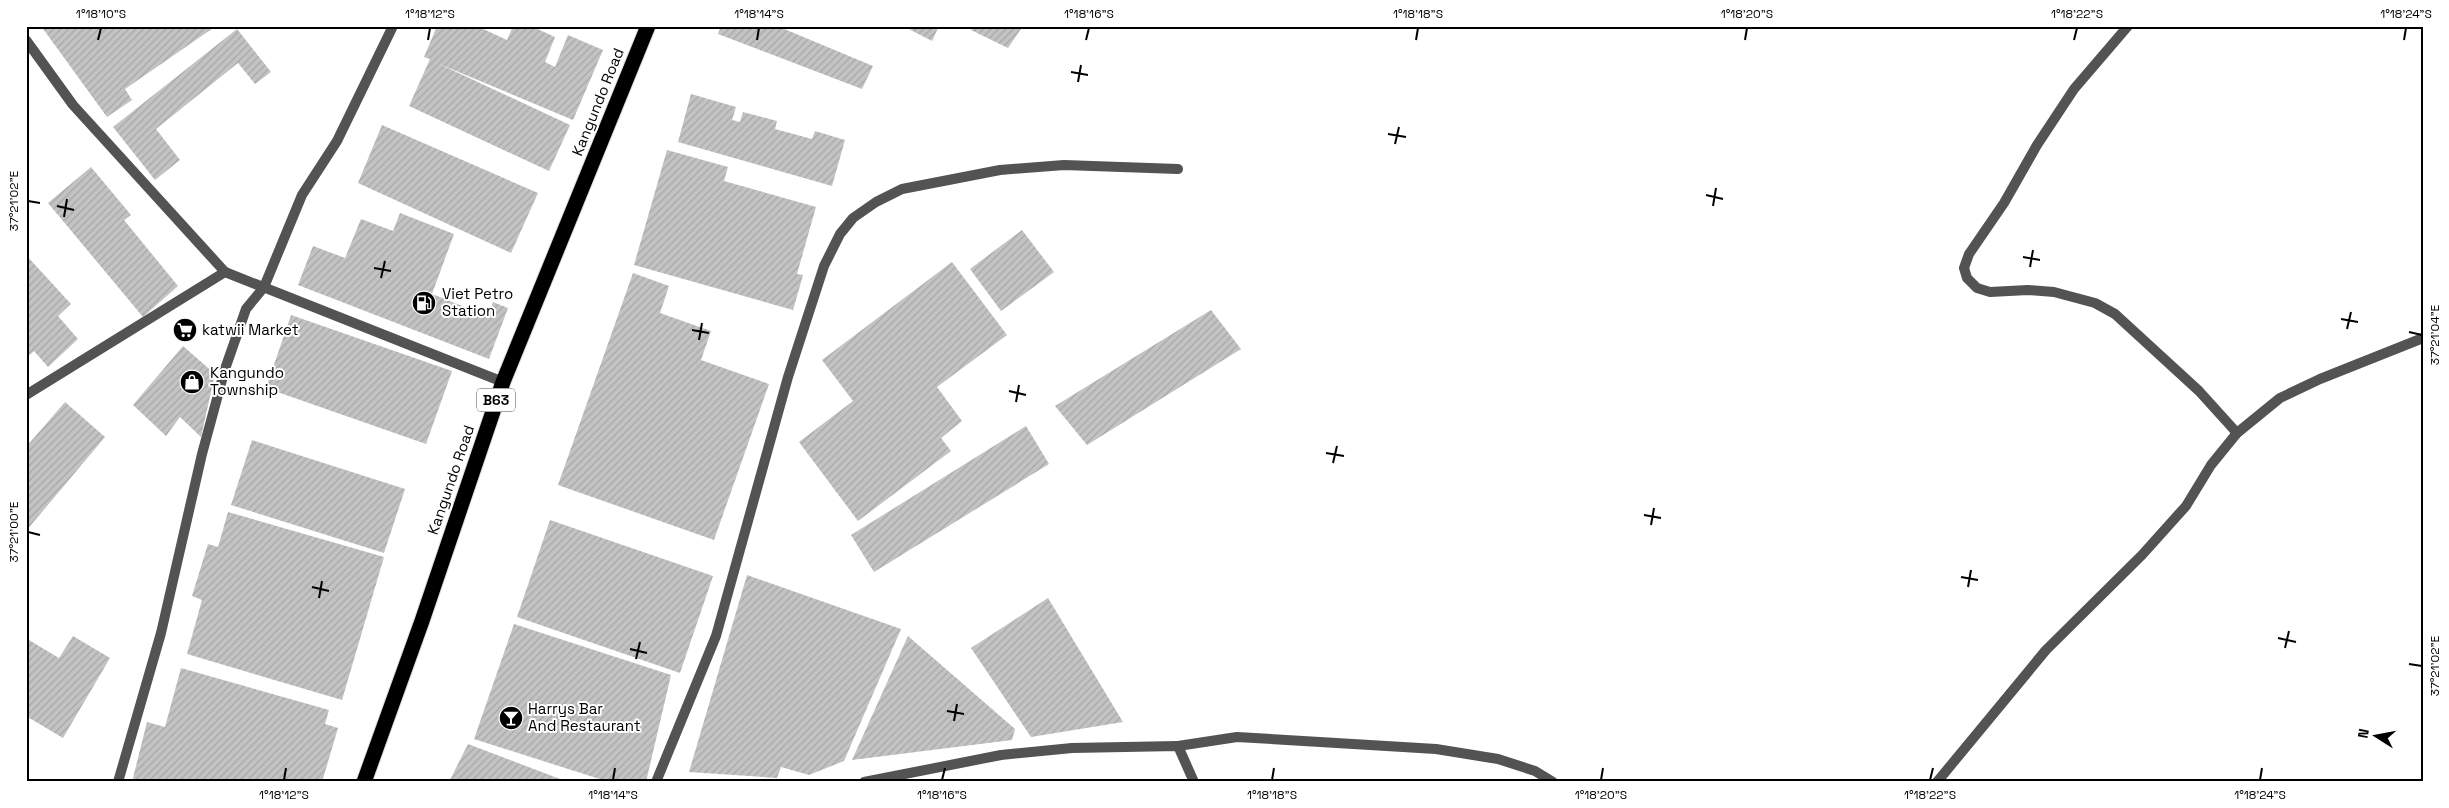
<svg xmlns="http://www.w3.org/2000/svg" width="2449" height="808" font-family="'Space Grotesk',sans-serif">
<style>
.building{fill:url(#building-hatch)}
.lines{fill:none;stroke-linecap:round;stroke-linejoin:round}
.highway-casing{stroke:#dbdbdb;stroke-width:17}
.street{stroke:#535353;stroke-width:10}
.highway{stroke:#000;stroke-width:15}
.ticks{fill:none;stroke:#000;stroke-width:2}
.labels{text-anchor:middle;stroke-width:4;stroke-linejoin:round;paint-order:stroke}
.shield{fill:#fff;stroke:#4c4c4c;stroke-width:1}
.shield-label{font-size:14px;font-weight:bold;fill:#000}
.street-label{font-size:15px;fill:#000;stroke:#fff}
.poi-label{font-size:15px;fill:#000;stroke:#fff;text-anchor:start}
.neatline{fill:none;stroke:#000;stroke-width:2}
.ticks-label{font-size:12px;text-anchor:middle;fill:#000}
</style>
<defs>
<pattern id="building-hatch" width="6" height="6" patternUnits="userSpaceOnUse" patternTransform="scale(1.25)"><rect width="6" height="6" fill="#c3c3c3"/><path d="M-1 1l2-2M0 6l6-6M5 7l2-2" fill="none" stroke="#a6a6a6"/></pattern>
</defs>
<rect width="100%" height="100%" fill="#fff"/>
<g class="building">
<path d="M41,26H216L125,89L132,100L107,117Z"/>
<path d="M437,26H481V28L507,40L513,26H531L555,37L545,62L555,67L568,35L603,50L573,120L437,63L570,125L549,171L409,106L430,59L424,57Z"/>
<path d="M721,26H777L873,66L862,89L718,34Z"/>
<path d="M903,26H939L932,41Z"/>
<path d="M973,26H1023L1008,48L971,30Z"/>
<path d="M237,29L271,72L255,84L238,63L156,129L180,160L155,180L113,127Z"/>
<path d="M691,94L736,107L732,120L740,122L743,112L777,121L775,129L812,139L815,131L845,140L832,186L678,142Z"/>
<path d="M382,125L538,193L511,253L358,183Z"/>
<path d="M667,150L728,167L724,181L816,207L797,274L803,275L793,310L634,265Z"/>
<path d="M91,167L131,215L124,220L178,286L143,317L48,203Z"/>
<path d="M400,213L454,234L432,294L488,316L493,302L508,308L489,359L298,285L313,246L345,258L361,219L393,231Z"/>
<path d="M1022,230L1054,272L1001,311L970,269Z"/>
<path d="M26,255L71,304L58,316L78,339L48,367L34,351L26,358Z"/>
<path d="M952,262L1007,335L937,387L962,421L941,438L951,451L858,521L799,442L853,401L822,360Z"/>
<path d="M633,273L669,286L660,313L711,331L701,360L769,384L714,540L558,485Z"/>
<path d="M1211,310L1241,349L1087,445L1055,406Z"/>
<path d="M291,315L452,371L426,444L266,388Z"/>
<path d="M183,346L215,374L201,437L180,417L166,436L133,405Z"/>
<path d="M65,402L105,437L26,531V447Z"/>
<path d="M1026,426L1049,464L874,572L851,535Z"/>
<path d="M252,440L405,489L384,553L231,505Z"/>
<path d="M228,512L384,557L342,700L187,654L202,600L192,596L208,544L218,547Z"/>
<path d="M550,520L713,576L680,673L517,617Z"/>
<path d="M747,575L901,629L844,761L809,775L781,767L777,778L689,772Z"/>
<path d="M1048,598L1123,722L1031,737L971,648Z"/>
<path d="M514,624L671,675L646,782H609L474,739Z"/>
<path d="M73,636L110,658L63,738L26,716V645L29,640L59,658Z"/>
<path d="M908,636L1015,729L1012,740L852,760Z"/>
<path d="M181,668L329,710L325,724L338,728L322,782H132L147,722L165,727Z"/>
<path d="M468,744L568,782H449Z"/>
</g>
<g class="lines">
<g class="highway-casing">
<path id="highway" d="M364,782L422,621L503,382L648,26"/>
</g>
<g class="street">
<path d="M2128,26L2074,89L2037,145L2004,203L1969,254L1964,268L1967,278L1977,288L1990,292L2028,290L2054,292L2095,303L2115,314L2199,391L2237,433"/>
<path d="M26,40L73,105L225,272"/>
<path d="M26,395L225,272L503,382"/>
<path d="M1178,746L1237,737L1436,749L1498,759L1535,771L1553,782"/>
<path d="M118,782L161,633L202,454L225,369L246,309L264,287L302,195L337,141L393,26"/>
<path d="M656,782L716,636L788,377L824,266L840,234L853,218L876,202L902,189L1000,170L1064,165L1178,169"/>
<path d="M864,782L1001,755L1072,748L1178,746L1194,782"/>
<path d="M1937,782L2046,650L2142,555L2186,506L2211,465L2237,433L2280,398L2320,379L2423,338"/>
</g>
<use href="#highway" class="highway"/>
</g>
<path class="ticks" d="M98,40L101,28M428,40L430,28M757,40L759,28M1086,40L1089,28M1416,40L1418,28M1745,40L1747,28M2074,40L2077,28M2404,40L2406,28M1071,72L1088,75M1078,82L1081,65M1388,134L1406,137M1395,144L1399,127M1706,195L1723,199M28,201L40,203M57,206L74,210M1713,206L1716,188M64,217L67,199M2023,257L2040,260M2030,267L2033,250M374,268L391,271M381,278L385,261M2341,319L2358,322M2347,329L2351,312M692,330L709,333M2409,332L2422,335M699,340L702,323M1009,391L1026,395M1016,402L1019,385M1326,453L1344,456M1333,463L1337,446M1644,515L1661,518M1651,525L1654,508M28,532L40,535M1961,577L1978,580M312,587L329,591M1968,587L1971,570M319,598L322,581M2278,638L2296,642M2285,648L2289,631M630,649L647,653M636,659L640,642M2409,664L2422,666M947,711L964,714M954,721L957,704M284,780L286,768M613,780L615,768M942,780L945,768M1272,780L1274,768M1601,780L1603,768M1930,780L1933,768M2260,780L2262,768"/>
<defs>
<g id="fuel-disc" transform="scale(1.25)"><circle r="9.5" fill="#000" stroke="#fff"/><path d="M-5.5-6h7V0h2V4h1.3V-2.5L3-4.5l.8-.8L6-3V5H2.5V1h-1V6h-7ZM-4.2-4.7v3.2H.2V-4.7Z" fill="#fff"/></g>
<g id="supermarket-disc" transform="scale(1.25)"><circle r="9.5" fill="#000" stroke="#fff"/><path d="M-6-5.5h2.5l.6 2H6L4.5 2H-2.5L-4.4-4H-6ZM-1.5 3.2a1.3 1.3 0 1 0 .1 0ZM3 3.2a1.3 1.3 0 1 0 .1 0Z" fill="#fff"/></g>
<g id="shop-disc" transform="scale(1.25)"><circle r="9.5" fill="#000" stroke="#fff"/><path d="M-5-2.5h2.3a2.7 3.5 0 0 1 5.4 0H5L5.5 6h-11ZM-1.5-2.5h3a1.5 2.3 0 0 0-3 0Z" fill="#fff"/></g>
<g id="bar-disc" transform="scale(1.25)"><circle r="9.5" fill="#000" stroke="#fff"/><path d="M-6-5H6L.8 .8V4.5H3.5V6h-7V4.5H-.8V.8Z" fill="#fff"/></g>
</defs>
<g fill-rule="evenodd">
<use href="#fuel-disc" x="424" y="303"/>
<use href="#supermarket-disc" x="185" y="330"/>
<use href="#shop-disc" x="192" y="382"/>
<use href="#bar-disc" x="511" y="718"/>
</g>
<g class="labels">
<rect class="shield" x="477" y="388.5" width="38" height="23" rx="4"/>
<g class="shield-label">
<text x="496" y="405">B63</text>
</g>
<g class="street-label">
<text transform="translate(598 102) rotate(-68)" y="5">Kangundo Road</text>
<text transform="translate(451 480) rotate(-71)" y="5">Kangundo Road</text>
</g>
<g class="poi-label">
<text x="442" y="299">Viet Petro<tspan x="442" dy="17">Station</tspan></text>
<text x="202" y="335">katwii Market</text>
<text x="210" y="378">Kangundo<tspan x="210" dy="17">Township</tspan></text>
<text x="528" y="714">Harrys Bar<tspan x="528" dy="17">And Restaurant</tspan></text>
</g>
</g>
<rect width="2449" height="808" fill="none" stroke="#ffffff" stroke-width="55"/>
<g transform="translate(2376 736) rotate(281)" stroke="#ffffff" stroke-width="4" paint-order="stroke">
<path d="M0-4L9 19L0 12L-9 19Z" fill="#000000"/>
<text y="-8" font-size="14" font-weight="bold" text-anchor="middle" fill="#000000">N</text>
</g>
<rect x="28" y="28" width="2394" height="752" class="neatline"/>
<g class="ticks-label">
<text x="101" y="18">1°18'10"S</text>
<text x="430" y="18">1°18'12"S</text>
<text x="759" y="18">1°18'14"S</text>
<text x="1089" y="18">1°18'16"S</text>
<text x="1418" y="18">1°18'18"S</text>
<text x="1747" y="18">1°18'20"S</text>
<text x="2077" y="18">1°18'22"S</text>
<text x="2406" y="18">1°18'24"S</text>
<text transform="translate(14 201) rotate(-90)" y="4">37°21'02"E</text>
<text transform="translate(2435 335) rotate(-90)" y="4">37°21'04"E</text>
<text transform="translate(14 532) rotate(-90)" y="4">37°21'00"E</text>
<text transform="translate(2435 666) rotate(-90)" y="4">37°21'02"E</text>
<text x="284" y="799">1°18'12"S</text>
<text x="613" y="799">1°18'14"S</text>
<text x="942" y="799">1°18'16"S</text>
<text x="1272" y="799">1°18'18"S</text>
<text x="1601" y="799">1°18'20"S</text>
<text x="1930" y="799">1°18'22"S</text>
<text x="2260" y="799">1°18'24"S</text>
</g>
</svg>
